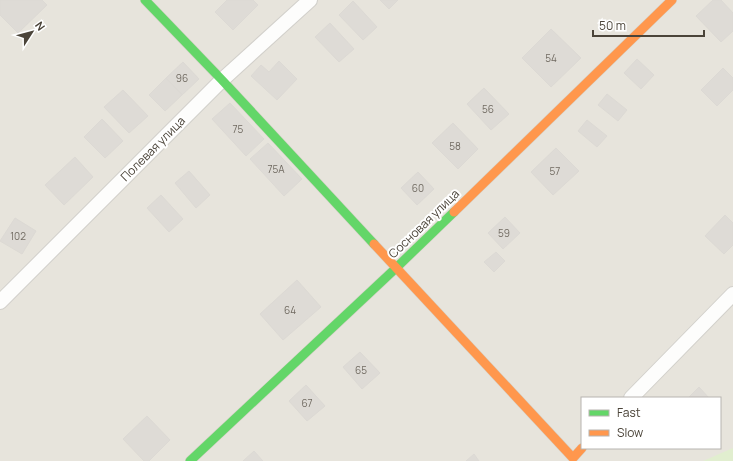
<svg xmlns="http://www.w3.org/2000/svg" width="733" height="461" font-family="Manrope,sans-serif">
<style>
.residential{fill:#e7e4dc;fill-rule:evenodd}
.green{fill:#e1eecf}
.building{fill:#dedbd6;stroke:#dcd9d4}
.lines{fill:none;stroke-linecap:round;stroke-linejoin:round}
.street-casing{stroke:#d2d0cb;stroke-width:16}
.fast-casing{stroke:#d3cfc5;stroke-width:10}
.slow-casing{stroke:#d3cfc5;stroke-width:10}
.street{stroke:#fdfdfc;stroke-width:14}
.fast{stroke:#63d668;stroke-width:9}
.slow{stroke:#ff974d;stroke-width:9}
.labels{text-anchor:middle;stroke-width:4;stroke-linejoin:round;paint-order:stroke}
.number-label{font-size:10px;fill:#706a61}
.street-label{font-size:12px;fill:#4b4439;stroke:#fff}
</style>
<rect width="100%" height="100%" fill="#f4f2ee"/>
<path class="residential" d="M0,0H733V461H0ZM582,398H720V448H582Z"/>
<path class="green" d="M733,448V461H703Z"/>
<g class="building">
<path d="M0,0H42L47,5L18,33L0,15Z"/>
<path d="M227,0H253L258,5L233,30L215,12Z"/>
<path d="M380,0H398L389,9Z"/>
<path d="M713,0H721L733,13V31L721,42L696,16Z"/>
<path d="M353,1L377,27L363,40L339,15Z"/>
<path d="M330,23L354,49L339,62L315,37Z"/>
<path d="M551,29L581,58L551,87L522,58Z"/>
<path d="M637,59L654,75L641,89L624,73Z"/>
<path d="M279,61L297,79L277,100L251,76L261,65L269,72Z"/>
<path d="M183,62L199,79L182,95L166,78Z"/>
<path d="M723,68L733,78V90L717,106L701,90Z"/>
<path d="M166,78L182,95L165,111L149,95Z"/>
<path d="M484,88L509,114L491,130L467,104Z"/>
<path d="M123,90L148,116L129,133L104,107Z"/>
<path d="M607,94L627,110L618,121L598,105Z"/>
<path d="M230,103L264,139L246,156L212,119Z"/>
<path d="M102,119L123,141L105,158L84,137Z"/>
<path d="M587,120L607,136L597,147L578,131Z"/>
<path d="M453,123L478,149L458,169L432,143Z"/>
<path d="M268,143L302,179L284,196L250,159Z"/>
<path d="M556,148L579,171L553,195L531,172Z"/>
<path d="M75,157L93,177L64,205L45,185Z"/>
<path d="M189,171L210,195L196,208L175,183Z"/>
<path d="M418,172L434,189L417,205L401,188Z"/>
<path d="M161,195L183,219L169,232L147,208Z"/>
<path d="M725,215L733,223V245L724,254L705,236Z"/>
<path d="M505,217L520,233L503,249L488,233Z"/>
<path d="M15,218L36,231L22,254L0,241Z"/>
<path d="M496,252L505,261L494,272L484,262Z"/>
<path d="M297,280L321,307L283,340L260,314Z"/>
<path d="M360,352L380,373L362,389L343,367Z"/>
<path d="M306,385L325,406L307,421L289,401Z"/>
<path d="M699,387L709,398H688Z"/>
<path d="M147,416L170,440L149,461H144L123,439Z"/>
<path d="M254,451L263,461H243Z"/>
<path d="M474,454L479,461H466Z"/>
</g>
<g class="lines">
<g class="street-casing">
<g id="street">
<path d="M0,302L222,80L310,0"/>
<path d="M631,398L733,294"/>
</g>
</g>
<g class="fast-casing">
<g id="fast">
<path d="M145,0L222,80L374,244"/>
<path d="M190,461L396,268L454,212"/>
</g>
</g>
<g class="slow-casing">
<g id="slow">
<path d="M454,212L672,0"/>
<path d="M374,244L573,458L582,448"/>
</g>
</g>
<use href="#street" class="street"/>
<use href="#fast" class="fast"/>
<use href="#slow" class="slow"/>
</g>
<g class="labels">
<g class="number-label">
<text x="551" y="62">54</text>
<text x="182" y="82">96</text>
<text x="488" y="113">56</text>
<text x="238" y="133">75</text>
<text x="455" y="150">58</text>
<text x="276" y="173">75А</text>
<text x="555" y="175">57</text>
<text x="418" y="192">60</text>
<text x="504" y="237">59</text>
<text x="18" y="240">102</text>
<text x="290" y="314">64</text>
<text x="361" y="374">65</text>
<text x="307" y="407">67</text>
</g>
<g class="street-label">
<text transform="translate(153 149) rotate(-45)" y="4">Полевая улица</text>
<text transform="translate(424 224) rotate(-44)" y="4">Сосновая улица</text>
</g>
</g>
<rect x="581" y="397" width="140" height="52" fill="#ffffff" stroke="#b7b4b0"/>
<rect x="589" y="410" width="20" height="6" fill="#63d668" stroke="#b7b4b0"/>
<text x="617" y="417" font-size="12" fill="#4b4439">Fast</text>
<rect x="589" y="430" width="20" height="6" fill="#ff974d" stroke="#b7b4b0"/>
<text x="617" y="437" font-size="12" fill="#4b4439">Slow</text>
<g transform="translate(32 32) rotate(54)" stroke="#ffffff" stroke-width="3" paint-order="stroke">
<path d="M0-3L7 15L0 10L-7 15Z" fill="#4b4439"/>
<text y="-6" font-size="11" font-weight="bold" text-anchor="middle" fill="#4b4439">N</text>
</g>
<path d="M593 30v6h111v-6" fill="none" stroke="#4b4439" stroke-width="2"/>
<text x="599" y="30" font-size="12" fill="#4b4439" stroke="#ffffff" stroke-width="3" paint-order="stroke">50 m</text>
</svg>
